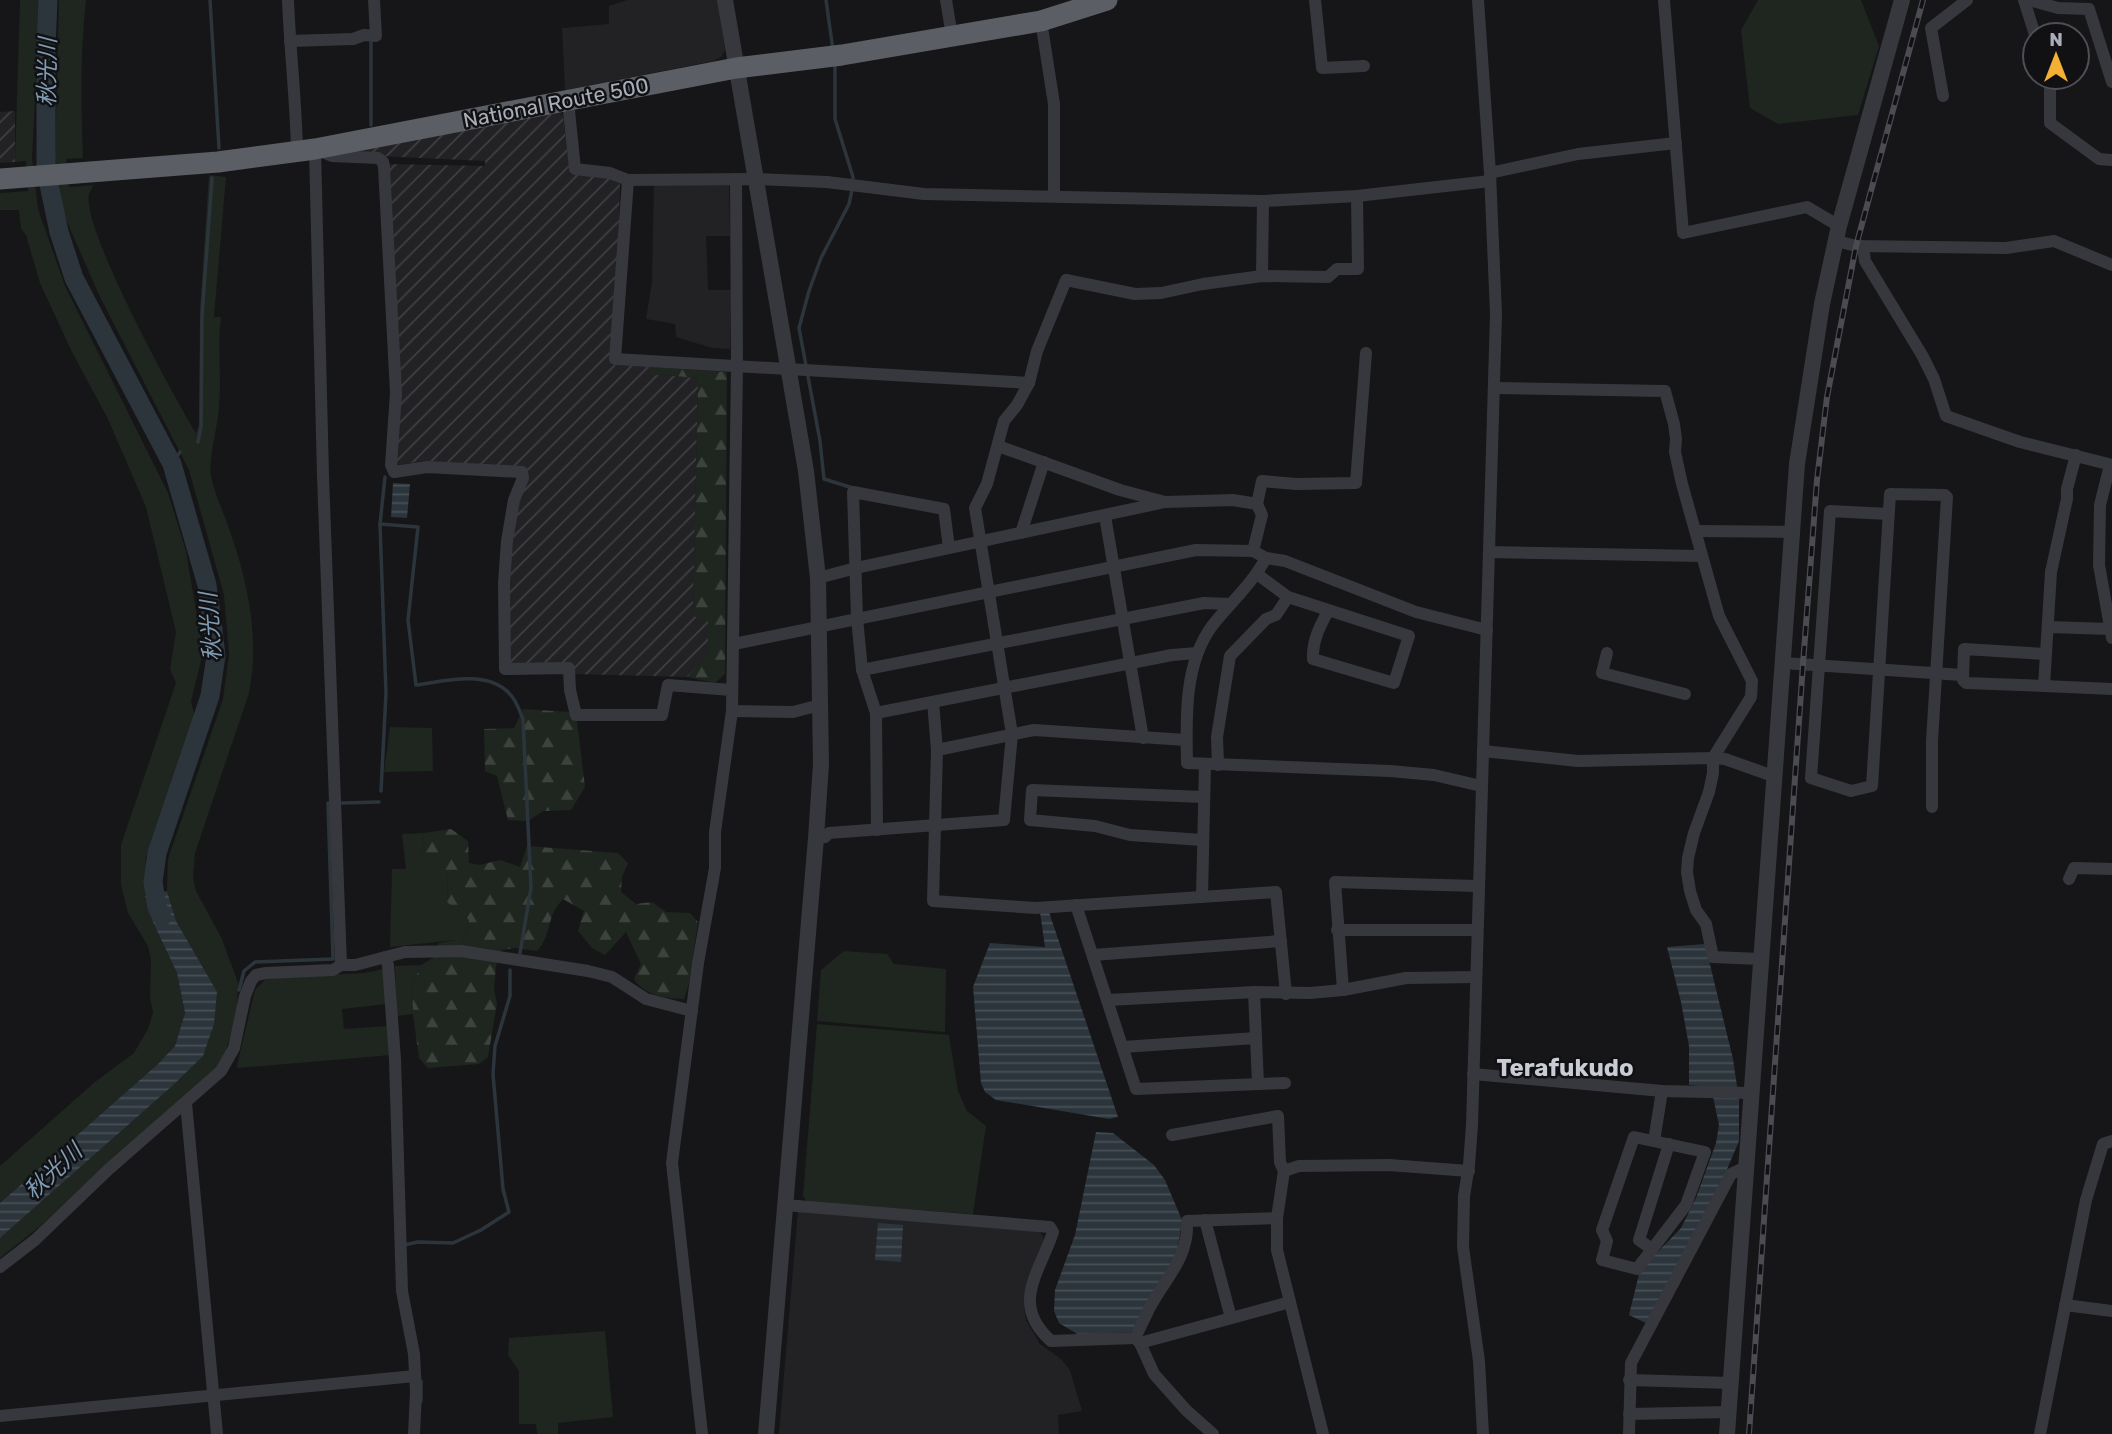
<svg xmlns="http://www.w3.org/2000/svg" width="2112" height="1434" font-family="Rubik,'Noto Sans JP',sans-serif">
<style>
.built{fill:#222225}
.industrial{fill:url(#industrial-furrows)}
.grass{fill:#1e261f}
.forest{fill:url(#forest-firs)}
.water{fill:url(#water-rules)}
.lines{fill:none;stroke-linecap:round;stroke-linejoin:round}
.stream{stroke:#2c353c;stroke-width:3.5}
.river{stroke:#2c353c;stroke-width:19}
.minor{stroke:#37383d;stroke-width:12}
.tertiary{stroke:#37383d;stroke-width:16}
.trunk{stroke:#5b5e65;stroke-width:21}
.rail-casing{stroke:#4a4c52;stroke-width:6}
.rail{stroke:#111113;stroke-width:3.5;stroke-dasharray:10;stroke-linecap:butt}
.labels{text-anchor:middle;stroke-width:5;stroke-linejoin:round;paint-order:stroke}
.street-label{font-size:21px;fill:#a8adb8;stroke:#111113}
.water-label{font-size:23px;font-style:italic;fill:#7f9bb3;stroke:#111113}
.quarter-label{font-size:24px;font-weight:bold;fill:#c9ccd4;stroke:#111113}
</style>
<defs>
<pattern id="industrial-furrows" width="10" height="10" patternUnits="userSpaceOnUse" patternTransform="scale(1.75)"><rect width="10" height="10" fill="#222225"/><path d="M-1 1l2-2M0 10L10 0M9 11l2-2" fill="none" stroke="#3f3f43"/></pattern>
<pattern id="forest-firs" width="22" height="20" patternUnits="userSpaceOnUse" patternTransform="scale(1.75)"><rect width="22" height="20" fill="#1e261f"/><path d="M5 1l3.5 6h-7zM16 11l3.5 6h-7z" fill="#3c433d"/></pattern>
<pattern id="water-rules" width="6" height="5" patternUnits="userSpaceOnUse" patternTransform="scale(1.75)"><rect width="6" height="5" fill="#2c353c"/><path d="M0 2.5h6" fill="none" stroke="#485056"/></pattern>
</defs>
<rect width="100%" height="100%" fill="#161618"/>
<g class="built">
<path d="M627,0H718L725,50L721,57L714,61L565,90L562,28L609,24V6Z"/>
<path d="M654,184L729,185L730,236H706L708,290H731L730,349L712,348L676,337L675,324L646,319L652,282Z"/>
<path d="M798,1211L1039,1231L1043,1236V1246L1026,1286L1024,1307L1026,1320L1040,1344L1061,1359L1070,1370L1082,1411L1058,1415L1059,1434H779Z"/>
</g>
<g class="industrial">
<path d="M15,111V162L0,163V112Z"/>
<path d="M557,112L563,115L570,174L597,175L620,182L618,254L611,365L651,367V374L698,378L693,615L708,620V654L688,677L574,674L573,663L512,665L506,658L509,575L522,467L422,461L398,465L395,460L387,164L485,166V161L357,155L353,149Z"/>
</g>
<g class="grass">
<path d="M20,0H40L32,159L38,209L65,286L168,493L186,551L203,653L191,701L195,719L146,857L145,896L152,920L177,973L185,1013L175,1046L158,1064L0,1203V1166L95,1082L134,1053L148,1029L153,1013L150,997L151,960L148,946L128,913L121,885V845L176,683L170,669L176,632L146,507L108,419L72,352L40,283L26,235L21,229L19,210H0V193L28,191L26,161L15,162Z"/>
<path d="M59,0H86C80,53 81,105 83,158L66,159L69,187L94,185C92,188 90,191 89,194C81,227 174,397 196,433L199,425L200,308L209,175L226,177L214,317H221C217,347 222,377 219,407C218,426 208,459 211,476C215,495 224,513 230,531C248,583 260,639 249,693L195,853L193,877L196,891L222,939L238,983L237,1012L223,1062L111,1160L39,1227L0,1258V1238L170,1088L217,993L176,921L167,891L168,859L223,699L229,654L224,595L189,470L99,295L64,215L55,159Z"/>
<path d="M1758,0H1861L1879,46L1858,115L1778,124L1750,108L1741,30Z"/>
<path d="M390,727L432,728L433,771L384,772Z"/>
<path d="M424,833L422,858L448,873L447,902L469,920L464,936L456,940L390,947L392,869H406L402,834Z"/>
<path d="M844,951L887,954L894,964L946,969L945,1032L817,1021L821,970Z"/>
<path d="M421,965L412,985L413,1014L397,1016L395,966Z"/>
<path d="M384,969L387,1004L342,1009L344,1029L388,1026L391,1055L238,1068L237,1065L255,990L267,978L364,973Z"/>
<path d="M817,1024L949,1035L958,1091L967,1111L986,1126L973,1214L807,1202L803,1196Z"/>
<path d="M605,1331L613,1417L558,1423V1434H537L536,1424H519V1371L508,1355L509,1338Z"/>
</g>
<g class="forest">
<path d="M651,367L727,372L725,674L715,683L688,677L708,654V621L693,616L698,378L650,374Z"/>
<path d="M523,709L569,712L577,721L585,787L571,810L543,811L528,821L508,820L497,776L485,771L484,729L514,728Z"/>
<path d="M451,829L468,841L469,863L480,865L500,860L520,867L527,846L618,853L628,863L622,877L621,892L636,904L652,902L666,912L690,913L698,922L689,983L684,999C663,998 646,996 634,979L641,964L626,932L605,955L592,948L578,931L584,911L563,899C545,918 553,933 537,951L515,948L501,950L496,966L494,990L497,1003L488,1057L479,1064L428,1068L419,1058L413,1014L412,985L421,965L433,958L439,943L456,940L464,936L469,920L447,902L448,873H431L422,858L424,833Z"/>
</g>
<g class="water">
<path d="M393,483L410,484L407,518L391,517Z"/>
<path d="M167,891L176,921L217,992L214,1024L203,1056L170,1088L0,1238V1203L158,1064L175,1046L185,1013L177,973L152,920L145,896Z"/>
<path d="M1040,912H1049L1118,1117L1109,1119L996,1100L985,1092L981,1083L973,987L990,943L1045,947Z"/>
<path d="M1705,944L1733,1059L1739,1100V1141L1717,1193L1648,1324L1629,1315L1640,1270L1681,1228L1696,1198L1716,1143L1719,1125L1711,1087L1689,1085V1046L1681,1002L1667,947Z"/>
<path d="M1096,1132L1113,1133L1154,1165L1165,1180L1182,1220L1177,1254L1138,1327L1130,1332L1079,1335L1059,1323L1054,1311L1055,1290L1075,1235Z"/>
<path d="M878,1223L903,1225L901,1262L875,1260Z"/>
</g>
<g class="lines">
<g class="stream">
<path d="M210,0L219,148"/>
<path d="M826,0L833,50"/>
<path d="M835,64V119L853,177L852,190L849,204L821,258L809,291L799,328L820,441L824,479L853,488"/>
<path d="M371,125V40"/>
<path d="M198,442L201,427L202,316L212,178"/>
<path d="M172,464L180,452"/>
<path d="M380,524L418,527L408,620L416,685C446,681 492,668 513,698C517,703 520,712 523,719L531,888L520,953"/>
<path d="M381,791L386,693L380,524L385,477"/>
<path d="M342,803L379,802"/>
<path d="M239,990L244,971L255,962L333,959L328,803"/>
<path d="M404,1245L418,1242L453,1243L481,1230L509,1212L503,1189L493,1074L495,1046L510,996V970"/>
<path d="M421,1381V1401"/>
</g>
<path class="river" d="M48,0L46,47V170L59,232L74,278L172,464L207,585L212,622L216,656L210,696L157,853L153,882L157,907L162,917"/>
<g class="minor">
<path d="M288,0C290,51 296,101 297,151"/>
<path d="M946,0L952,36"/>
<path d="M1315,0L1322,68L1364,66"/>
<path d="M1478,0L1490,173L1496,314L1472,1125L1469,1165L1464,1196L1463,1247L1479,1361L1483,1434"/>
<path d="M1664,0L1683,233L1807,207L1839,226"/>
<path d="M2024,0L2035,35"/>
<path d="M2029,0L2058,8L2089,9L2112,82"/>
<path d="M1041,21L1054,104V196"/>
<path d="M290,41L353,39L364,35L376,36L374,0"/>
<path d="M2050,77V123L2099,159L2112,160"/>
<path d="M1943,96L1931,28L1967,0"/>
<path d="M568,101L575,169L610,173L628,180L757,179L827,182L924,194L1263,201L1357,196L1490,181"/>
<path d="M1490,173L1578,154L1676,143"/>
<path d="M628,180L615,359L1029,383"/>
<path d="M1837,241L1856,246L2006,248L2054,241L2112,265"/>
<path d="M1863,246L1865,261L1922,355L1934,379L1946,416L2020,442L2112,465"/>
<path d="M1262,276L1263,201"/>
<path d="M1494,388L1665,391L1674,424L1676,439L1675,452L1682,484L1719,616L1752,681L1751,697L1713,758V773L1709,792L1694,833L1688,858L1687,872L1690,891L1696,910L1706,924L1713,957L1760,959"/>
<path d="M998,446L1120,490L1165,502L1233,500L1257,504L1262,515L1253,551"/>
<path d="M2110,465L2100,505L2099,565L2112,638"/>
<path d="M1257,504L1262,481L1296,484L1356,483L1366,353"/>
<path d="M1888,514L1830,511L1811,778L1851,791L1872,786L1890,494L1945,495L1947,497L1932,741V807"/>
<path d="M1105,516L1143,738"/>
<path d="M1696,531L1793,532"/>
<path d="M1021,533L1044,462"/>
<path d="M1489,552L1701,556"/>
<path d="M1266,558C1252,584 1230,603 1212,626C1184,664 1186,718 1187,763L1390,771L1434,775L1481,786"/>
<path d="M1257,574L1288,597L1409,636L1394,683L1313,659C1312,641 1320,626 1328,611"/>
<path d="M818,578L856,568L1165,502"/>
<path d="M2048,627L2111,629"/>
<path d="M734,644L1196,550L1253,551L1266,558L1285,561L1416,612L1487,630"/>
<path d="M1607,653L1602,673L1685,694"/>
<path d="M2045,654L1964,649L1963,680L1966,683L2044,686L2051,572L2067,499V489L2076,455"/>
<path d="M1783,663L1962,675"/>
<path d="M862,670L1204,603L1230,604"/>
<path d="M2044,686L2112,689"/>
<path d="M933,702L937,750"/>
<path d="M732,711L793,712L820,705"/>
<path d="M876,713L1172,655L1197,653"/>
<path d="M1186,740L1034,730L937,750L933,901L1036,908L1276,892L1286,994"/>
<path d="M1483,751L1578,761L1713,758L1725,759L1776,777"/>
<path d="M1218,765L1217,737L1230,656L1266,619L1276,615L1288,597"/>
<path d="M877,830L876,713L862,670L857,618L853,492L944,509L949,548"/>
<path d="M816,838L825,837L829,833L1004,820L1012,734L975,508L987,484L1004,421L1017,405L1029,383L1037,351L1066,280L1135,294L1161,293L1203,284L1262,276L1328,277L1337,269H1358L1357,196"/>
<path d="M1202,840L1130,835L1095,826L1030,820L1032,790L1203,797"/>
<path d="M2069,879L2074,868L2112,869"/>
<path d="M1202,897L1205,765"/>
<path d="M1076,905L1136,1089L1285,1083"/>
<path d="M1337,930H1477"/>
<path d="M1093,955L1281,941"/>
<path d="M385,957L388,965L395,1059L402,1291L414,1354L416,1392L414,1434"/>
<path d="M341,965L323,476L315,149L332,156L378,158L383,162L384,167L396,393L391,465L394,472L427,467L522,472L523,478L514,500L507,541L504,583L505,669L569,668L570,690L576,715H662L668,685L731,690"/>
<path d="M1343,990L1335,882L1478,886"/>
<path d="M1254,992L1258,1084"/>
<path d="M1109,1000L1254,992L1310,993L1343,990L1406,978L1476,977"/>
<path d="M1123,1047L1256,1038"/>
<path d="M1473,1074L1662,1091L1751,1093"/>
<path d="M186,1103L217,1434"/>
<path d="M1172,1135L1278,1116L1280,1162L1284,1171"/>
<path d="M1634,1137L1705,1152L1686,1205L1637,1269L1602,1260L1607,1241L1602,1230Z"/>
<path d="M1654,1141L1662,1091"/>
<path d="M785,1205L1050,1227L1053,1232C1039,1274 1010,1304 1051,1341L1135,1338"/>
<path d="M1205,1220L1231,1318"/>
<path d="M1652,1249L1639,1240L1669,1144"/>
<path d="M0,1267L35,1240L109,1169L221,1071L234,1048L245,996L251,981L256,975L266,973L333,970L341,965H355L405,952L461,951L588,971L612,977L646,999L692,1011"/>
<path d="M2065,1305L2112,1311"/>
<path d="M1135,1338C1140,1328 1145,1317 1150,1307C1166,1277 1189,1258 1187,1221L1277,1218"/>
<path d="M1135,1338L1140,1343L1154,1374L1186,1410L1213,1434"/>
<path d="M1140,1343L1290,1302"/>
<path d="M1629,1380L1730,1383"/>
<path d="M1629,1414L1728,1412"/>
<path d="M0,1416L415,1376"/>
<path d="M702,1434L672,1163L698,963L715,868V832L732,711L737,366L736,179"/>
<path d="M1323,1434L1277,1250V1218L1284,1171L1299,1166L1389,1165L1469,1171"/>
<path d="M1629,1434L1631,1363L1731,1174L1746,1167"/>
<path d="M2040,1434L2086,1200L2103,1144L2112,1141"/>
</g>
<g class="tertiary">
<path d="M725,0L806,471L818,578L821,764L816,838L766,1434"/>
<path d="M1727,1434L1797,464L1822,304L1839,226L1902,0"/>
</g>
<path class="trunk" d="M0,179L218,162L315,149L736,68L842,55L1041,21L1107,0"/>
<g class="rail-casing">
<path id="rail" d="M1749,1434L1803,664L1817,480L1827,397L1856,246L1923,0"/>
</g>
<use href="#rail" class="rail"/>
</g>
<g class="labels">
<g class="street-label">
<text transform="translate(556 103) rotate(-11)" y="7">National Route 500</text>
</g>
<g class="water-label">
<text transform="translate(47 72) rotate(-89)" y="8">秋光川</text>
<text transform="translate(210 627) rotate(-94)" y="8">秋光川</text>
<text transform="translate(53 1171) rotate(-43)" y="8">秋光川</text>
</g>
<g class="quarter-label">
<text x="1565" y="1076">Terafukudo</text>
</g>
</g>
<g transform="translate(2056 56)"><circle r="33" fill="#111113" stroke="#4d4f55" stroke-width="2"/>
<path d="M0-5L12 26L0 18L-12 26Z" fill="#f2b134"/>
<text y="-10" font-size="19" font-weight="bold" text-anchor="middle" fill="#a8adb8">N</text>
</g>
</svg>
